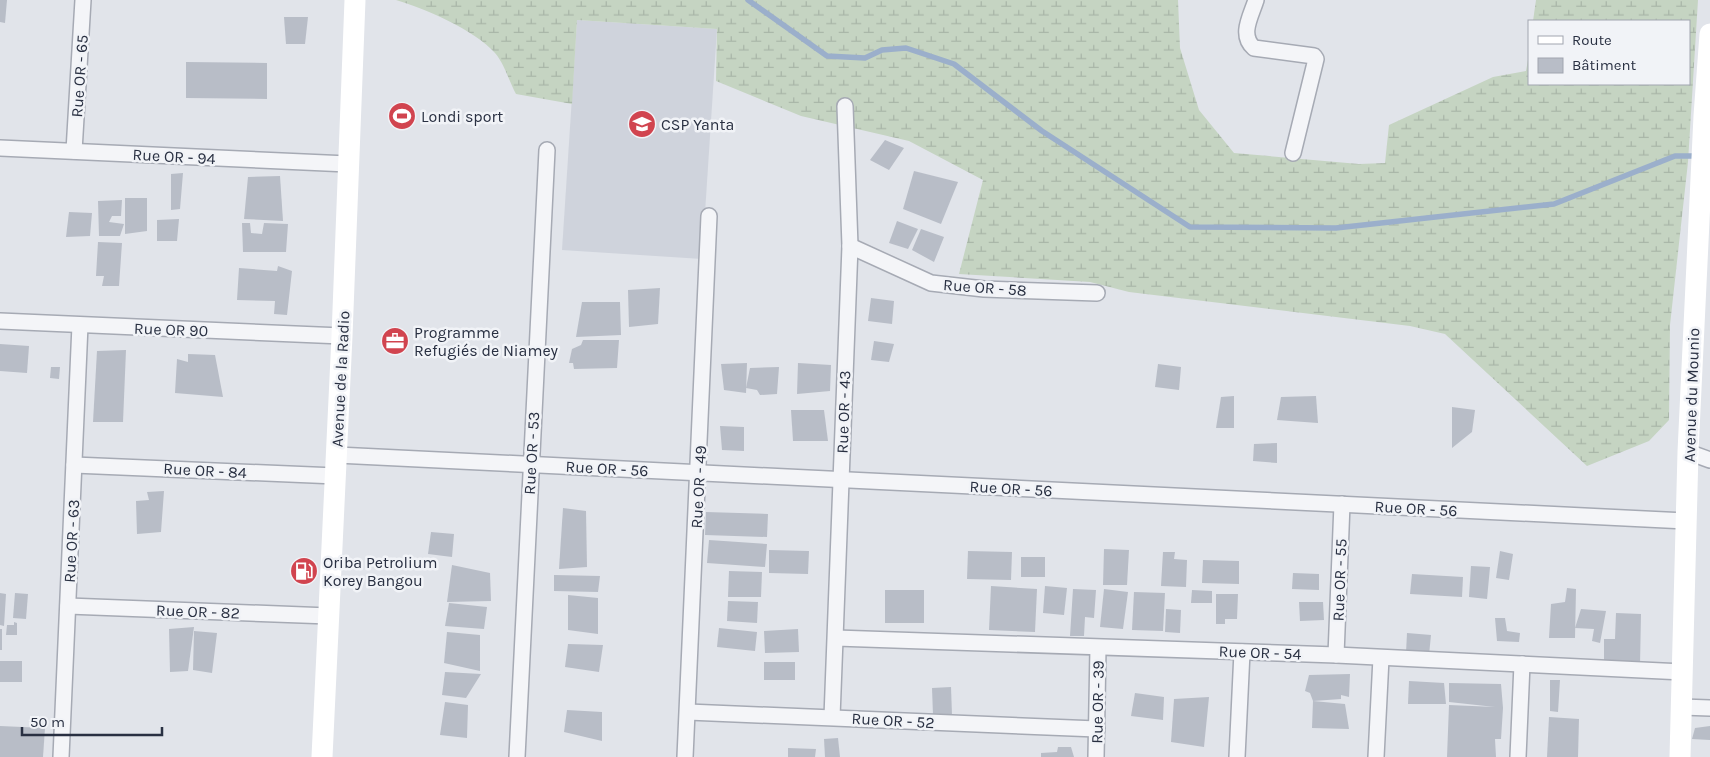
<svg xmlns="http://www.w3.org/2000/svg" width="1710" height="757" font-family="Karla,sans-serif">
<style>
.built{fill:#cfd3dc}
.wetland{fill:url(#wetland-marsh)}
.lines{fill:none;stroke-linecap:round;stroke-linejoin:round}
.stream{stroke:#9bafcb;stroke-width:5.5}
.building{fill:#b8bdc7}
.street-casing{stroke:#a6aab4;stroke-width:18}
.street{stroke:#f4f5f8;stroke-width:15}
.secondary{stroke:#fff;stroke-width:21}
.labels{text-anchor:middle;stroke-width:5;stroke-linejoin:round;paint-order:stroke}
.street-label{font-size:16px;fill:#293042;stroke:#f1f3f7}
.poi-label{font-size:16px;fill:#293042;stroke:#f1f3f7;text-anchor:start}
</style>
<defs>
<pattern id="wetland-marsh" width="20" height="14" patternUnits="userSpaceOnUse" patternTransform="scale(1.25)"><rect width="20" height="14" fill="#c5d4c2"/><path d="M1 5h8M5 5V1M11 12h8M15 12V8" fill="none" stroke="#a9b6a8"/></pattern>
</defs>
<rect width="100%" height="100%" fill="#e1e4ea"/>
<path class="built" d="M577,20L717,29L702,259L562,250Z"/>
<path class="wetland" d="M396,0H1178L1180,48L1199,110L1234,153L1359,164L1385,163L1389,125L1493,77L1526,71L1529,54V84H1689V21H1533L1536,0H1698L1688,162L1670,325L1669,420L1649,441L1587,466L1445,334L1410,326L1129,292L1090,282L959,274L983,180L909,141L801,116L716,81L717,29L577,20L572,104L516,94C509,81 504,63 495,53C475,30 424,8 396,0Z"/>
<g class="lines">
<path class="stream" d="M748,0L827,56L865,58L882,50L906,48L954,64L1042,131L1190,227L1336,228L1554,204L1675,156H1698"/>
</g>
<g class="building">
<path d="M0,0H7L5,23L0,22Z"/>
<path d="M284,17H308L305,44H286Z"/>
<path d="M186,62L267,63V99L186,98Z"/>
<path d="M885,140L904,148L889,170L870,160Z"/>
<path d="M914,171L958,182L941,224L903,209Z"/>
<path d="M183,173L180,209L171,210V174Z"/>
<path d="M280,176L283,221L244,219L248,177Z"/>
<path d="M125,198H147V231L125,234Z"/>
<path d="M122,200L121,216H112L109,222L124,224L120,236H99L98,201Z"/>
<path d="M69,212L92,213L90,236L66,237Z"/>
<path d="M179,219L177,241H157V220Z"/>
<path d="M897,221L918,229L908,249L889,243Z"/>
<path d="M242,223H250L251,233L262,234L264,223L288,224L286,252H243Z"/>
<path d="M921,229L944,237L934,262L912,250Z"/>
<path d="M98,242L122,243L119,286H102L104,276H96Z"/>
<path d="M278,266L292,271L287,315L274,314L275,301L237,300L239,268L277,271Z"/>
<path d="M660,288L658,324L629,327L628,290Z"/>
<path d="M871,298L894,301L892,324L868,321Z"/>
<path d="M582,302H620L621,335L576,337Z"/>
<path d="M583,340H619L617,368L574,369L573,363H569L572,349L581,345Z"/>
<path d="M874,341L894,344L889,362L871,360Z"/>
<path d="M0,344L29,346L27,373L0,371Z"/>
<path d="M126,350L123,422H93L97,351Z"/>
<path d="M188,354L215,355L223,397L175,393L177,359L188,362Z"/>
<path d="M747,363L746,393L724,390L721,364Z"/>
<path d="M798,363L831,365L830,391L797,394Z"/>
<path d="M1158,364L1181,367L1179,390L1155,387Z"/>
<path d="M51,367H60L59,379L50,378Z"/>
<path d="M779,367L777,394L760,395L757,390L746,388L750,368Z"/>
<path d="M1234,396V428H1216L1221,397Z"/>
<path d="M1316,396L1318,423L1277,420L1281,397Z"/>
<path d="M1452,407L1475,410L1472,432L1452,448Z"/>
<path d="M791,410H824L828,441H793Z"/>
<path d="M720,426L744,427V451L722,450Z"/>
<path d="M1277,443V463L1253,461L1254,444Z"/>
<path d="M164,491L161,532L137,534L136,501L149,500L147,492Z"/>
<path d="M563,508L586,511L587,567L559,569Z"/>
<path d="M706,512L768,514L767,537L705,535Z"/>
<path d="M431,532L454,534L452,557L428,554Z"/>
<path d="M709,540L767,544L765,567L707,563Z"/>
<path d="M1104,549L1129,550L1127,585H1103Z"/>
<path d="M769,550L809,551L808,574L769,573Z"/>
<path d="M968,551L1012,552L1011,580L967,579Z"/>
<path d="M1500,551L1513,554L1509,580L1496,578Z"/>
<path d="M1163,552H1175L1174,559L1187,560L1186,587L1161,586Z"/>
<rect x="1021" y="557" width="24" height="20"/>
<path d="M1203,560L1239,561V584L1202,583Z"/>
<path d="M452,565L490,573L491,601L447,602Z"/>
<path d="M1471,566L1490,567L1487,599L1469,597Z"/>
<path d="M729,571L762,572L761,597H728Z"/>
<path d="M1293,573L1319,574V590L1292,589Z"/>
<path d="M1412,574L1463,577L1462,597L1410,594Z"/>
<path d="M554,575L600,576L598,592L554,591Z"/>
<path d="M991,586L1037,589L1035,632L989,630Z"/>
<path d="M1045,586L1067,588L1064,615L1043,613Z"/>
<path d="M1567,588L1576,589L1575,638H1549L1551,604L1565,602Z"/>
<path d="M1073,589L1096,590L1094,618L1085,617L1084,636H1070Z"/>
<path d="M1104,589L1128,592L1123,629L1100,627Z"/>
<rect x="885" y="590" width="39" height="33"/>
<path d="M1192,590L1212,591V603H1191Z"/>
<path d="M1134,592L1165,593L1163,631L1132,630Z"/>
<path d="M0,593L6,594L4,626L0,625Z"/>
<path d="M15,593L28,594L26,619L13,618Z"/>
<path d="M1216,594H1238L1237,619H1225V624H1216Z"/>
<path d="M568,595L598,598V634L568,630Z"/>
<path d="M728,601L758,602L757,623L727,621Z"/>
<path d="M1299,602H1323L1324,620L1300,621Z"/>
<path d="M449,603L487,607L484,629L445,626Z"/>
<path d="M1166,609L1181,610L1180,633L1165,632Z"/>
<path d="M1581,609L1606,611L1600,643L1592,641L1594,629L1575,628Z"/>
<path d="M1616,613L1641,614L1640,665L1604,664V639H1615Z"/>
<path d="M1495,618H1505L1507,631L1520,633L1519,642L1497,641Z"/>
<path d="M14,622L17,623V635H6L7,625H14Z"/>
<path d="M194,627L188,671L170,672L169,629Z"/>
<path d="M719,628L757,632L755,651L717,647Z"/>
<rect x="0" y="629" width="2" height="21"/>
<path d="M798,629L799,652L765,653L764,631Z"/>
<path d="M194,631L217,633L212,673L193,670Z"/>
<path d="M447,632L480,635V671L444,663Z"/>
<path d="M1407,633L1431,635L1429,655L1406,653Z"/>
<path d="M568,644L603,645L599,672L565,667Z"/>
<rect x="0" y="661" width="22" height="21"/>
<rect x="764" y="662" width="31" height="18"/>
<path d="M445,672L481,674L466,698L442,695Z"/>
<path d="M1350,674L1349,697L1341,695V699L1313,701L1345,704L1349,729L1312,728L1313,701L1310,693L1305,691L1309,675Z"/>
<path d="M1550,680H1560L1558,712L1550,711Z"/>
<path d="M1409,681L1444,683L1446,704H1408Z"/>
<path d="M1449,683L1501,684L1503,708L1501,739H1495L1496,757H1447L1449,705L1495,707L1449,702Z"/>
<path d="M951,687L952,715H933L932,688Z"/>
<path d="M1135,693L1164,697L1163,720L1131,716Z"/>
<path d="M1209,697L1204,747L1171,742L1174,699Z"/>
<path d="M445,702L468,705L467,738L440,735Z"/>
<path d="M567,710L602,712V741L564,732Z"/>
<path d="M1549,717L1579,719L1578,757H1547Z"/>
<path d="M0,726L45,728L43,757H0Z"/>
<path d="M1710,726V740L1692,739L1695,728Z"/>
<path d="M838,738L840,757H825L824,739Z"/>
<path d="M1058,747H1071L1074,757H1041V753L1057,752Z"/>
<path d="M788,748L816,749L815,757H788Z"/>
</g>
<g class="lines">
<g class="street-casing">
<g id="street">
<path d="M1256,0C1251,16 1239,35 1254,48L1314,56L1316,59L1293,153"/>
<path d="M0,148L348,164"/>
<path d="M74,151L83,0"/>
<path d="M850,246L931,283L984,289L1097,293"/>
<path d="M0,321L342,336"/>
<path d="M1688,452L1710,460"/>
<path d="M337,455L1686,521"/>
<path d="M74,465L336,476"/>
<path d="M68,606L329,616"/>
<path d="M836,638L1336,655L1683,672"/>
<path d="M1336,655L1342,504"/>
<path d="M1682,707L1710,708"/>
<path d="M688,712L1097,729"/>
<path d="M832,717L850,246L845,106"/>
<path d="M61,757L80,325"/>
<path d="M517,757L547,150"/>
<path d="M685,757L709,216"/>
<path d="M1096,757L1098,648"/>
<path d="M1237,757L1242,652"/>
<path d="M1376,757L1381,658"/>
<path d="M1518,757L1522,664"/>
</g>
</g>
<use href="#street" class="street"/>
<g class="secondary">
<path d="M322,757L342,336L355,0"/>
<path d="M1680,757L1688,452L1704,116L1710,34"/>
</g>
</g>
<defs>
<g id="stadium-disc" transform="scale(1.4375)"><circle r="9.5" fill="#d1444f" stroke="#f1f3f7"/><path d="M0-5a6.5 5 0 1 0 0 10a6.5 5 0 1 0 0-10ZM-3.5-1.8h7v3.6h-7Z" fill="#fff"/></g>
<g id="school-disc" transform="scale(1.4375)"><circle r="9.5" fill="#d1444f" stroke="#f1f3f7"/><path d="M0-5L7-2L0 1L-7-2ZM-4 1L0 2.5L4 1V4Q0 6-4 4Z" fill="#fff"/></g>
<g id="office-disc" transform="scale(1.4375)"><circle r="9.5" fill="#d1444f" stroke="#f1f3f7"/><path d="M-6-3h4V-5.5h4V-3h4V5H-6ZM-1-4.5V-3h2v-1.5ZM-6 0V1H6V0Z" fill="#fff"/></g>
<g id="fuel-disc" transform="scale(1.4375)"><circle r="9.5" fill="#d1444f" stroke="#f1f3f7"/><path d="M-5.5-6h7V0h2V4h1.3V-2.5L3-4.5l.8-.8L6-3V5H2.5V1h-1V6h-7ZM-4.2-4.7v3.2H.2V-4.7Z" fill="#fff"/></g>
</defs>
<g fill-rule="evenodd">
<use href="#stadium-disc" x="402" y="116"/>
<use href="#school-disc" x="642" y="124"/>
<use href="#office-disc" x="395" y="341"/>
<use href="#fuel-disc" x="304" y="571"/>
</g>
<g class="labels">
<g class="street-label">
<text transform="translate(79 76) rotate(-86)" y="6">Rue OR - 65</text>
<text transform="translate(174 156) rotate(3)" y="6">Rue OR - 94</text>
<text transform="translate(985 287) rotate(4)" y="6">Rue OR - 58</text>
<text transform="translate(171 329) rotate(2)" y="6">Rue OR 90</text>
<text transform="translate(340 379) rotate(-87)" y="6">Avenue de la Radio</text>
<text transform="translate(1691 395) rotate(-88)" y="6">Avenue du Mounio</text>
<text transform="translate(843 412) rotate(-88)" y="6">Rue OR - 43</text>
<text transform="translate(531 453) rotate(-87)" y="6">Rue OR - 53</text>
<text transform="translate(607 468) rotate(3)" y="6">Rue OR - 56</text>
<text transform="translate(205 470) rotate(3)" y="6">Rue OR - 84</text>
<text transform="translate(698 487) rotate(-87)" y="6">Rue OR - 49</text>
<text transform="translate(1011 488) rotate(3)" y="6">Rue OR - 56</text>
<text transform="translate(1416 508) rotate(3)" y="6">Rue OR - 56</text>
<text transform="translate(71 541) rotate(-87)" y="6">Rue OR - 63</text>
<text transform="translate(1339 580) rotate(-88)" y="6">Rue OR - 55</text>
<text transform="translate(198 611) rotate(2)" y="6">Rue OR - 82</text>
<text transform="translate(1260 652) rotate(2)" y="6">Rue OR - 54</text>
<text transform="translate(1097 702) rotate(-89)" y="6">Rue OR - 39</text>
<text transform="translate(893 720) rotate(3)" y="6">Rue OR - 52</text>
</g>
<g class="poi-label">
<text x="421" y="122">Londi sport</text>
<text x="661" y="130">CSP Yanta</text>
<text x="414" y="338">Programme<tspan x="414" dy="18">Refugiés de Niamey</tspan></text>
<text x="323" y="568">Oriba Petrolium<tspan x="323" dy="18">Korey Bangou</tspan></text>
</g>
</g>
<rect x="1528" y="20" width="162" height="65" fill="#f1f3f7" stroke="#a1a5af"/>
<rect x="1538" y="36" width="25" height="8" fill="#ffffff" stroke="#a1a5af"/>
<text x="1572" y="45" font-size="15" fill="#293042">Route</text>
<rect x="1538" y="58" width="25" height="15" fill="#b8bdc7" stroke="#a1a5af"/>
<text x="1572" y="70" font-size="15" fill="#293042">Bâtiment</text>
<path d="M22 727v8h140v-8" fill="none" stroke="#293042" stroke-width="2.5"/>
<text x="30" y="727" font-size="15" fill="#293042" stroke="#f1f3f7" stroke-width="4" paint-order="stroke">50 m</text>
</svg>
